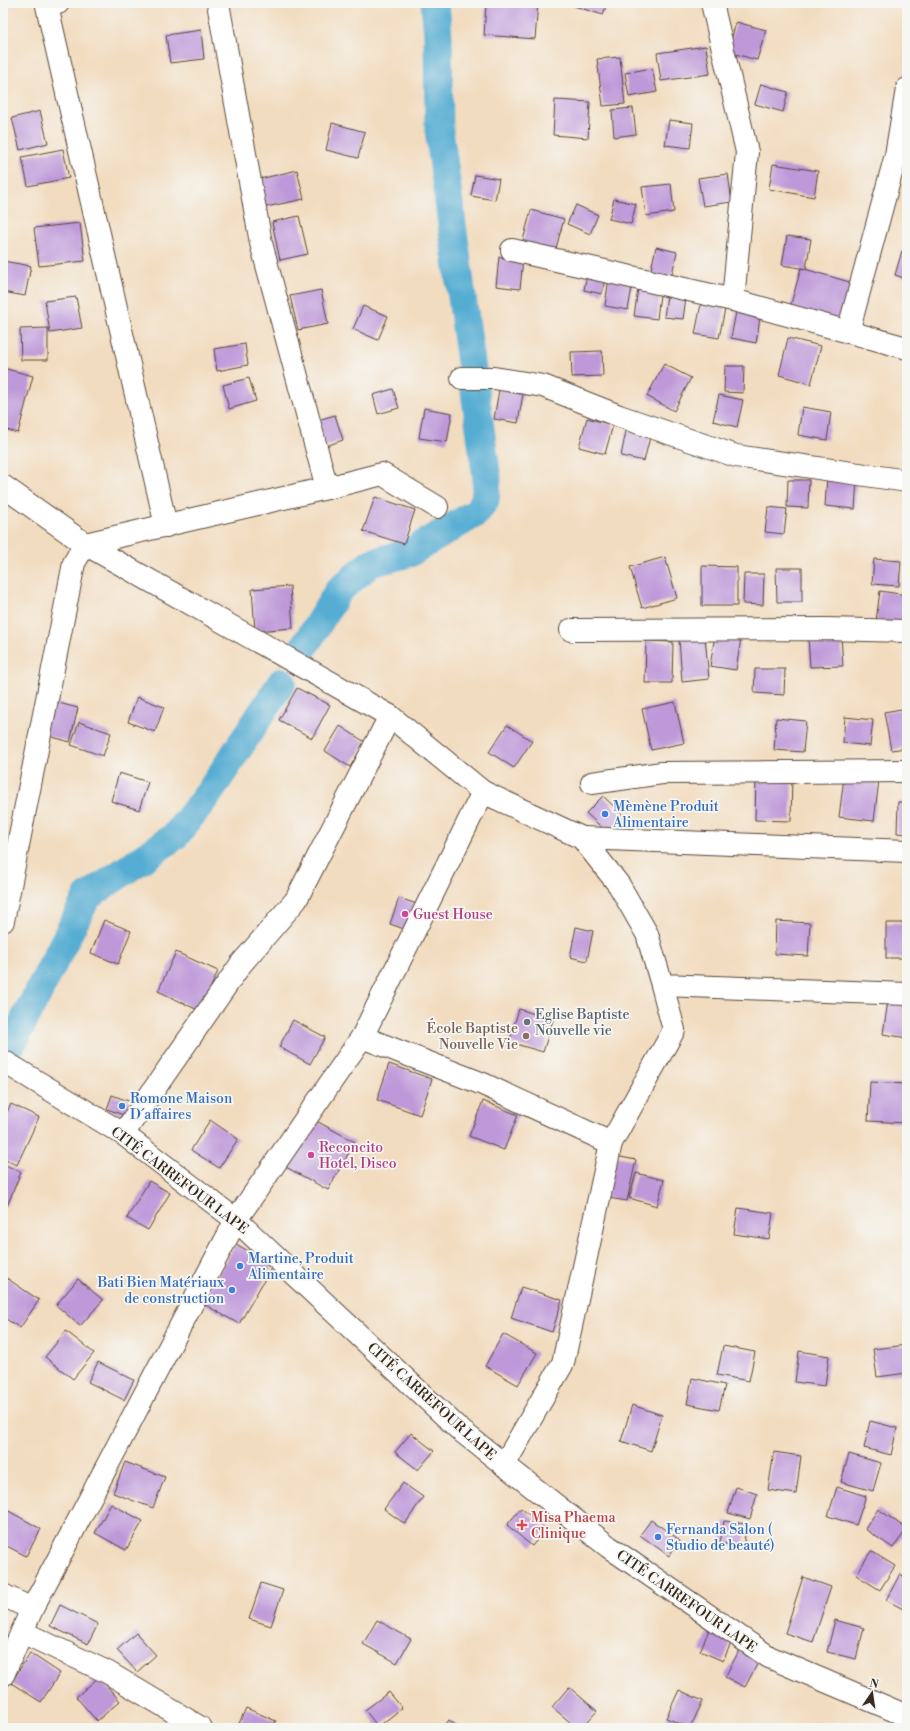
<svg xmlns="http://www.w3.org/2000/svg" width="910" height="1731" font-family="'Libre Bodoni',serif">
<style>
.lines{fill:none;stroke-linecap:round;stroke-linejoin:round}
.canal{stroke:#57add3;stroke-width:29}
.building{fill:#be98d9}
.minor-casing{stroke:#564536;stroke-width:24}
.tertiary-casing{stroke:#564536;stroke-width:24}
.minor{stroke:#fff;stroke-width:22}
.tertiary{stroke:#fff;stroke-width:22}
.shop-dot{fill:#3f7fe0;stroke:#f6f6f2;stroke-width:1.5}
.hotel-dot{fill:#d1479c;stroke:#f6f6f2;stroke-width:1.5}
.worship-dot{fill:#6b7280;stroke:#f6f6f2;stroke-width:1.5}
.education-dot{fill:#8d6e63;stroke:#f6f6f2;stroke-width:1.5}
.health-dot{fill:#e0444e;stroke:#f6f6f2;stroke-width:1.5}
.labels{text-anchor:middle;stroke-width:3.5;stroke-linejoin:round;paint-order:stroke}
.shop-label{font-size:14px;fill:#366cbe;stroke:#f6f6f2;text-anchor:start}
.hotel-label{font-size:14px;fill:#b23c85;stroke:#f6f6f2;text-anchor:start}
.worship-label{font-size:14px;fill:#5b616d;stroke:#f6f6f2;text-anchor:start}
.education-label{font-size:14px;fill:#785e54;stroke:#f6f6f2;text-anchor:end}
.street-label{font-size:14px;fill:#3b2a1e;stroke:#f6f6f2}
.health-label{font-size:14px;fill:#be3a42;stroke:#f6f6f2;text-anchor:start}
</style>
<rect width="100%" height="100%" fill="#f6f6f2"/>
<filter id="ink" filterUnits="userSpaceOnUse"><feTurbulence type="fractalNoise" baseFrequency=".025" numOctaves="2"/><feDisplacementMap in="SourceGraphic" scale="8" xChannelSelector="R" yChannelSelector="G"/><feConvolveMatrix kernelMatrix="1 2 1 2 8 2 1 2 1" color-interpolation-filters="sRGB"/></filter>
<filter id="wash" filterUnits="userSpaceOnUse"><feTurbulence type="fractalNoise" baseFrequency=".012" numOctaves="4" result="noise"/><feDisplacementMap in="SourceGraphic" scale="16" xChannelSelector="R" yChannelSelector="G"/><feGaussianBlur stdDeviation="0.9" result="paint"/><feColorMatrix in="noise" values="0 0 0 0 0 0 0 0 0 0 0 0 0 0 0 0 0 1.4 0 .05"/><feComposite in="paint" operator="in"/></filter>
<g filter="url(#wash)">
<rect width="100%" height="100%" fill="#f2dcbf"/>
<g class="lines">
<g class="canal">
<path d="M299,655L339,590L371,563L409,553L476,513L485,500L487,479L439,130L438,36L435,3"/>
<path d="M13,1042L87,897L175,836L209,793L282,682"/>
</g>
</g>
<g id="blocks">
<g class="building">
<path d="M486,3H538L535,39L484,35Z"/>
<path d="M574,3H607L603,15L574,6Z"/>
<path d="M736,22L766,30L757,60L728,52Z"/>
<path d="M201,30L204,59L170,63L166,35Z"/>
<path d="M706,46L710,74L661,81L657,53Z"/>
<path d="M620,57L625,104L603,106L597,59Z"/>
<path d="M652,68L657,92L629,97L625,73Z"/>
<path d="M761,84L788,92L783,112L755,104Z"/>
<path d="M555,100L590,102L588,138L553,135Z"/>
<path d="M633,108L636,134L614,137L612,110Z"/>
<path d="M40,111L48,143L20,150L12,118Z"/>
<path d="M669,120L693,123L690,148L665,145Z"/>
<path d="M332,123L365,132L358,158L326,150Z"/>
<path d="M63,149L69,178L28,186L22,157Z"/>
<path d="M773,164L818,171L814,197L769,189Z"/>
<path d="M297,170L304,199L266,207L260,179Z"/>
<path d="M728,174L732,202L703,206L698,178Z"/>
<path d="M475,175L499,179L495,200L471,196Z"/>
<path d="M671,184L674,212L646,216L642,187Z"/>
<path d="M614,199L636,204L631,224L609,219Z"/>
<path d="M576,205L598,215L590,234L567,224Z"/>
<path d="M531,210L564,219L555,252L522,244Z"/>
<path d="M299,216L308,254L280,260L272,222Z"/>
<path d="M80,223L85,261L39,266L34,228Z"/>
<path d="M787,236L811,239L806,269L782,265Z"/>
<path d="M656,247L677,252L670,283L649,278Z"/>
<path d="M902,251L907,252V279L895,275Z"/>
<path d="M499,257L523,259L520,289L496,286Z"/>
<path d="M3,261L31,266L25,296L3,292Z"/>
<path d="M801,268L853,283L841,326L789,311Z"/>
<path d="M588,270L606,274L602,294L584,290Z"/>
<path d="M609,277L633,281L628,310L605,306Z"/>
<path d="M639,282L661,286L657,319L634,316Z"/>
<path d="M668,288L687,291L683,319L664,317Z"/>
<path d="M321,290L328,324L298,330L290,296Z"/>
<path d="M76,297L82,328L50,333L45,301Z"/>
<path d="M702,299L726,304L719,338L695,334Z"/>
<path d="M363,306L388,316L378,340L353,329Z"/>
<path d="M737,307L761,312L756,343L731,338Z"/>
<path d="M48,328V360H21L20,329Z"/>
<path d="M788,338L821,346L811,384L779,375Z"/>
<path d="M245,344L248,365L217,371L214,349Z"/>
<path d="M602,351L603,376L572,377L571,352Z"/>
<path d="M664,364L691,378L674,411L647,396Z"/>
<path d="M725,366H744L743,393L724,392Z"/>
<path d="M3,368L33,376L18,433L3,429Z"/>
<path d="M249,378L256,401L229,409L223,385Z"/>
<path d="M500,384L524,388L518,423L494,419Z"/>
<path d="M393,389L399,408L378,414L373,395Z"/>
<path d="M719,395L743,400L737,427L713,421Z"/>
<path d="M802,407L831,412L827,440L798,435Z"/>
<path d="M424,408L452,413L447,442L419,438Z"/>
<path d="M335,415L343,440L326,446L318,420Z"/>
<path d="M587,418L613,425L605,454L579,447Z"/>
<path d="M626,431L650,437L644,461L621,456Z"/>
<path d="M827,476L857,479L855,509L825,506Z"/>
<path d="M788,480H809L808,508L787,507Z"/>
<path d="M375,497L415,510L404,544L363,531Z"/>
<path d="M768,507L787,509L784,534L765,532Z"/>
<path d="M665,557L677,598L642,608L630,567Z"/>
<path d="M874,559L901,561L899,586L872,584Z"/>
<path d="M702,566L737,567V606H702Z"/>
<path d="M776,568H802V602H777Z"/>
<path d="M744,574H764L763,605L743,604Z"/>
<path d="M290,586L293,628L255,631L252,589Z"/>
<path d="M880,591L907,595V625L876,621Z"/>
<path d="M715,635L741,638L736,670L710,666Z"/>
<path d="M841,635L843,666L810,667L808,637Z"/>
<path d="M705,637L709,679L682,682L679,639Z"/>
<path d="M646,641L673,642L672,683H645Z"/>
<path d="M755,669H785L784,695L754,693Z"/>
<path d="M297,688L330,705L312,738L279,720Z"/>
<path d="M137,697L164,707L155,732L128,722Z"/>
<path d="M51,701L78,708L70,742L42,734Z"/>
<path d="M675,702L684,743L651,750L642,709Z"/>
<path d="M907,708V748L891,750L884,712Z"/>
<path d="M845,717L873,720L870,746L843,743Z"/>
<path d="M776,718L806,721L803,752L774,750Z"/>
<path d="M79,722L111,733L103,756L71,745Z"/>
<path d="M507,725L532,741L514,768L489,752Z"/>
<path d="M340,726L365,742L350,767L325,751Z"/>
<path d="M119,773L148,782L139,810L111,801Z"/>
<path d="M756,776H792L791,821L755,820Z"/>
<path d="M844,777L879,780L874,821L839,817Z"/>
<path d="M603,796L626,818L610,835L586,813Z"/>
<path d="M898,802H907V834L897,833Z"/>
<path d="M399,898L420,905L410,931L390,924Z"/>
<path d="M104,920L131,931L118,964L91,953Z"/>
<path d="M776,921L810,923L808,956L775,954Z"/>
<rect x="886" y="923" width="21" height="35"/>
<path d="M576,927L593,931L587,961L570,957Z"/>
<path d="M176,952L218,971L200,1011L158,991Z"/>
<path d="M888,1001L907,1004V1038L883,1034Z"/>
<path d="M519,1009L553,1020L543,1052L509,1042Z"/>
<path d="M293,1020L325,1037L310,1064L279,1047Z"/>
<path d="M389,1064L432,1079L420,1115L377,1100Z"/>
<path d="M870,1082L907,1084V1123L868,1121Z"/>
<path d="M112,1095L131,1102L126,1116L107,1109Z"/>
<path d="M483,1101L518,1115L504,1150L469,1136Z"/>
<path d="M11,1104L39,1117L17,1165L3,1159V1120Z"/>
<path d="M311,1118L355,1142L328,1190L284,1166Z"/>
<path d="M210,1120L238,1139L219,1168L191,1150Z"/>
<path d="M610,1155L636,1160L627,1201L602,1197Z"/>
<path d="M3,1164L21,1172L7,1206L3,1205Z"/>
<path d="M636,1173L664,1180L657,1206L629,1198Z"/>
<path d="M149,1181L170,1193L148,1230L127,1218Z"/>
<path d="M738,1208L773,1213L769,1239L734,1234Z"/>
<path d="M236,1244L273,1265L239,1324L202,1303Z"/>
<path d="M5,1277L39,1300L20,1328L3,1317V1280Z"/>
<path d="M78,1279L103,1300L80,1326L56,1305Z"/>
<path d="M521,1287L562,1300L552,1332L511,1318Z"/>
<path d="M66,1331L94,1353L73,1379L45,1357Z"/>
<path d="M503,1334L537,1353L518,1385L485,1366Z"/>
<path d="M907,1345V1373L877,1377L873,1349Z"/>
<path d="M723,1346L755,1352L749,1381L717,1375Z"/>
<path d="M799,1351L829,1356L825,1386L795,1382Z"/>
<path d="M98,1362L134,1380L124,1400L88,1382Z"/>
<path d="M692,1378L725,1385L719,1410L687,1404Z"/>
<path d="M632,1405L662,1415L651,1451L621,1441Z"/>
<path d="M870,1421L897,1428L891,1455L864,1448Z"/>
<path d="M411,1433L434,1451L418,1470L395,1452Z"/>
<path d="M774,1452L801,1456L796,1494L768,1490Z"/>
<path d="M849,1454L881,1463L873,1491L841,1482Z"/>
<path d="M125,1462L165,1477L153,1508L113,1493Z"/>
<path d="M403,1483L423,1497L405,1524L384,1509Z"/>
<path d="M736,1487L757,1494L750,1519L728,1513Z"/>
<path d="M837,1487L866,1496L856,1525L828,1516Z"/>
<path d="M111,1504L143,1521L126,1550L95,1533Z"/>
<path d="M521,1508L546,1529L532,1546L507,1525Z"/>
<path d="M5,1509L41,1529L26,1556L3,1544V1513Z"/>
<path d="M878,1509L907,1529L893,1548L865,1529Z"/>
<path d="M651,1520L680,1540L669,1556L640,1535Z"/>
<path d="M724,1521L747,1524L743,1547L720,1543Z"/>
<path d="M871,1551L895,1566L880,1590L856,1575Z"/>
<path d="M900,1574L907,1578V1611L886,1600Z"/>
<path d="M803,1577L831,1587L813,1642L785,1633Z"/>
<path d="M261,1583L283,1590L271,1626L249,1619Z"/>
<path d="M60,1605L98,1624L88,1644L50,1626Z"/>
<path d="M377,1620L411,1639L397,1663L363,1644Z"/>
<path d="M835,1620L864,1628L856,1659L827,1652Z"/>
<path d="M709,1630L732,1641L723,1661L700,1651Z"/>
<path d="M136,1633L156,1655L137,1672L117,1650Z"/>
<path d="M740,1649L760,1659L745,1687L725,1677Z"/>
<path d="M30,1653L60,1673L41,1702L11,1683Z"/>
<path d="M99,1677L120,1701L97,1721L76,1697Z"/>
<path d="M569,1687L597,1711L582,1728H577L552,1707Z"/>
<path d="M679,1690L703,1701L690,1728L666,1718Z"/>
<path d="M389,1692L402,1708L378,1727L365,1710Z"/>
<path d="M246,1708L276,1721L273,1728H237Z"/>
<path d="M449,1720L460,1728H443Z"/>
</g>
</g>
</g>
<g filter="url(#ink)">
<use href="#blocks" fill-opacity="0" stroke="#564536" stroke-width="1"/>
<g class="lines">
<g class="minor-casing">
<g id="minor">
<path d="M58,3L47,6L166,526"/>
<path d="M218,3L261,243L327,488"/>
<path d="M712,3L747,152L733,300"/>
<path d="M512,250L733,300L907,348"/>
<path d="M848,332L896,155L907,89"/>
<path d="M462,378H494L543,386L619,416L736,456L907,481"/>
<path d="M3,486L85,544L390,716L483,792L582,838L619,885L647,934L662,985L907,994"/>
<path d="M571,630L826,629L907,631"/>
<path d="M592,783L662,773L907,771"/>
<path d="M582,838L907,851"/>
<path d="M3,921L74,563L85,544L327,488L382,474L437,507"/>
<path d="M362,1037L483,1084L611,1143"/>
<path d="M123,1134L241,964L296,900L390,716"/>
<path d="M504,1465L563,1363L611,1143L674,1030L662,985"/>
<path d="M3,1595L32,1609"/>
<path d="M22,1632L107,1672L201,1728"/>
<path d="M3,1675L32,1609L236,1220L362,1037L483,792"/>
</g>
</g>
<g class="tertiary-casing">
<path id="tertiary" d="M3,1061L123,1134L236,1220L460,1430L609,1547L769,1657L907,1716"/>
</g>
<use href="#minor" class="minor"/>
<use href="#tertiary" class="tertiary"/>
</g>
</g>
<g class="shop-dot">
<circle cx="605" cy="814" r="4"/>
<circle cx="122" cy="1106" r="4"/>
<circle cx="240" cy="1266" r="4"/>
<circle cx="232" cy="1290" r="4"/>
<circle cx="658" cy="1537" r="4"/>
</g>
<g class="hotel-dot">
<circle cx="405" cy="914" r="4"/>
<circle cx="311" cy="1155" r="4"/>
</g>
<circle class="worship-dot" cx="527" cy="1022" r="4"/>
<circle class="education-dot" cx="526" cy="1036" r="4"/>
<path class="health-dot" d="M520 1519h4v4h4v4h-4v4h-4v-4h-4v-4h4z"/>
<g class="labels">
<g class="shop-label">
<text x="613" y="811">Mèmène Produit<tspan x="613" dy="16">Alimentaire</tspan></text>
<text x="130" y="1103">Romone Maison<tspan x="130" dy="16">D´affaires</tspan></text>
<text x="248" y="1263">Martine, Produit<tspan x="248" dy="16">Alimentaire</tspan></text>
<text x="224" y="1287" text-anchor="end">Bati Bien Matériaux<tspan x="224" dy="16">de construction</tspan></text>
<text x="666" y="1534">Fernanda Salon (<tspan x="666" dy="16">Studio de beauté)</tspan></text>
</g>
<g class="hotel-label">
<text x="413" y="919">Guest House</text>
<text x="319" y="1152">Reconcito<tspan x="319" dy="16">Hotel, Disco</tspan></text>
</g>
<g class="worship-label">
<text x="535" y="1019">Eglise Baptiste<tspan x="535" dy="16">Nouvelle vie</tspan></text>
</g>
<g class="education-label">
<text x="518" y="1033">École Baptiste<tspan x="518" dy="16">Nouvelle Vie</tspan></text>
</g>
<g class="street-label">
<text transform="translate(180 1180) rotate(37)" y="5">CITÉ CARREFOUR LAPE</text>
<text transform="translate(432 1401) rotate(42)" y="5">CITÉ CARREFOUR LAPE</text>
<text transform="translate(687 1601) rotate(35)" y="5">CITÉ CARREFOUR LAPE</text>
</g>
<g class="health-label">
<text x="531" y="1522">Misa Phaema<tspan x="531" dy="16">Clinique</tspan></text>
</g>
</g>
<rect width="910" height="1731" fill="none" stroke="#f6f6f2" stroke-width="16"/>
<g transform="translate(872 1693) rotate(13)" stroke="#f6f6f2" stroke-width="3" paint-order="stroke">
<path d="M0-3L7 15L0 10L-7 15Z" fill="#3b2a1e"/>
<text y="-6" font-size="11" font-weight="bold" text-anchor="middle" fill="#3b2a1e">N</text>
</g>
</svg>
